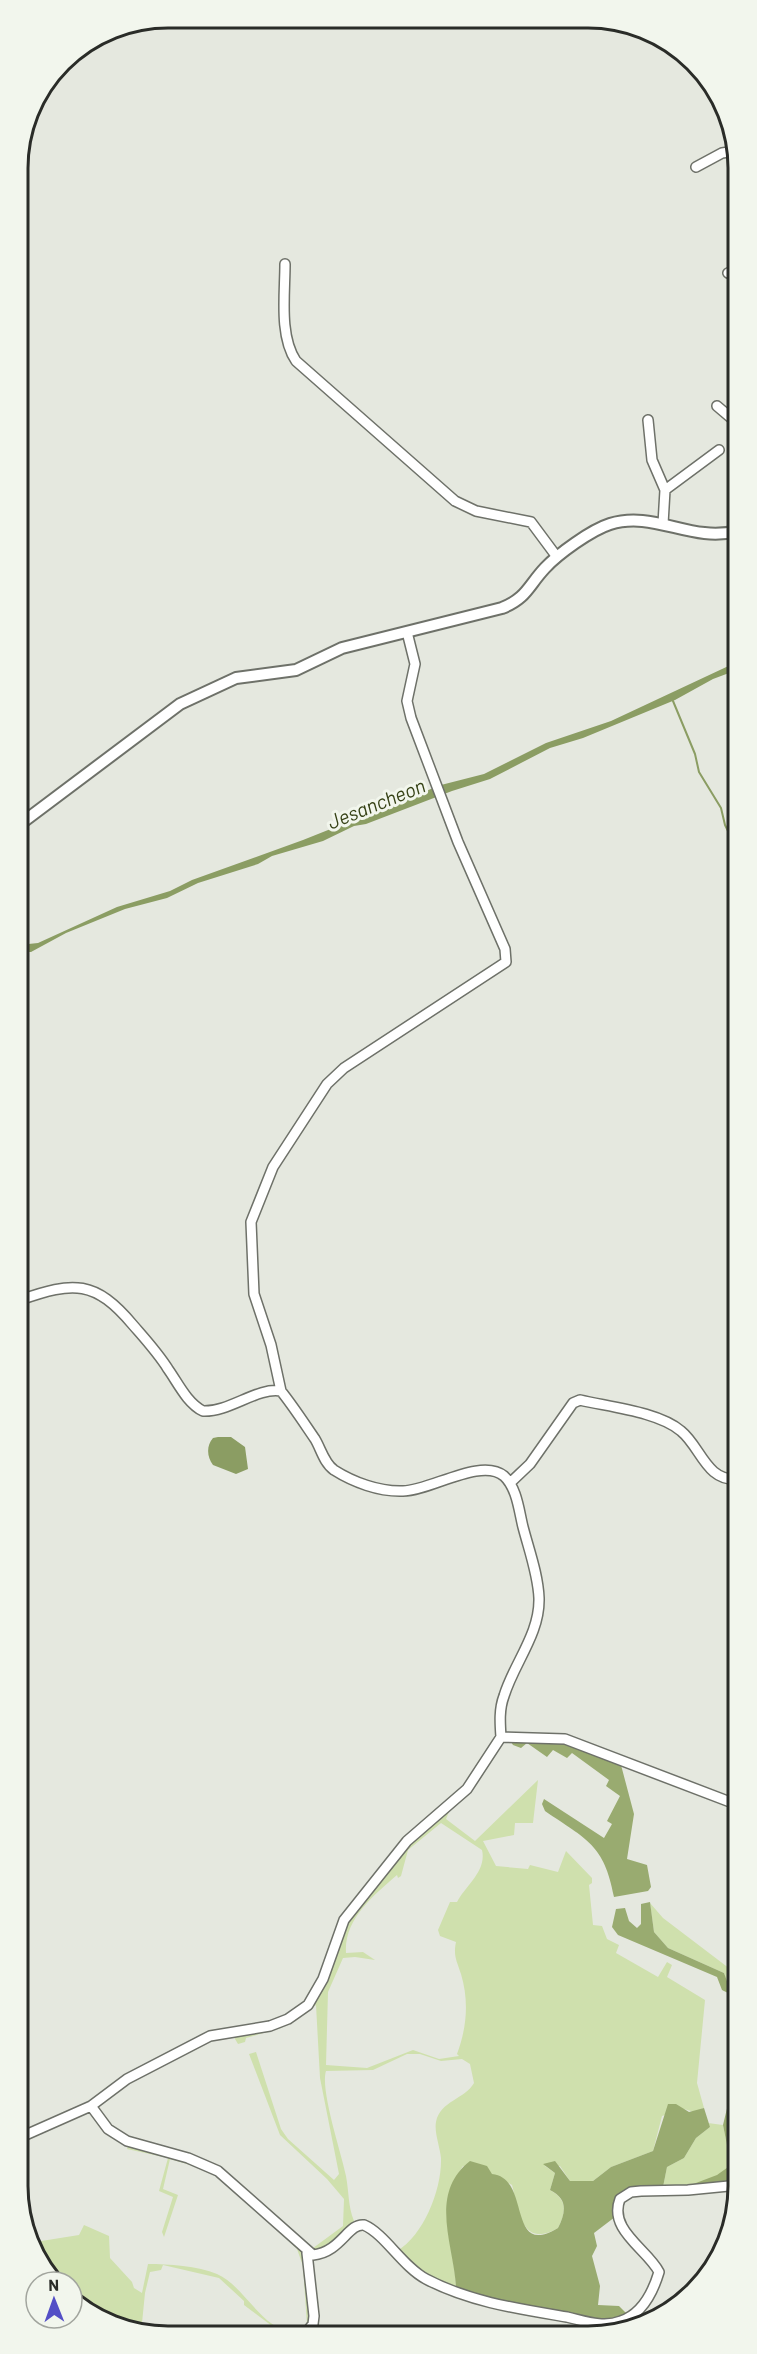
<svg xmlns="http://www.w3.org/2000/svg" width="757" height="2354" viewBox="0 0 757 2354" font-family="Barlow,sans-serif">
<rect width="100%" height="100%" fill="#e5e8df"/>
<!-- green -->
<path fill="#cfe0ad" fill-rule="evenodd" d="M538,1780l-5,43h-18l-1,12 -31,6 13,25 32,3 2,-4 28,7 8,-21 26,27v5l-3,2 4,40 9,1 5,13 12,6 -3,8 42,24 9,-15 5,3 -5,12 38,23 -8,83 7,25 -10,4 -10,-3 -22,7 -9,35 -42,16 -18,14h-23l-10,-15h-15l10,7 -5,17c18,10 16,22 8,38 -36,21 -39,-16 -46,-43l-20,-11 -29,-8c-30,44 -9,75 -7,121l-29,-12 -30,-24c27,-16 45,-62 44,-93 -1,-11 -7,-26 -5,-36 4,-21 29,-23 38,-39l-4,-19 -8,-5 -21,2 -21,-7h-13l-34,16 -47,1c-6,19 15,81 20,105 3,16 2,30 8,45l-29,28 -16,2 34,-25 1,-27 -17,-20 -47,-44 -31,-81 7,-2 25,77 7,10 46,41 5,-6 -19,-96 -4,-73 -35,23 -35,10 -1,4 -7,2 -6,-10 29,-2 48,-25 33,-79 60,-78 50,-45 -6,14 29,22zM441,1823l41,27c5,21 -17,36 -25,52h-7l-12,28 2,6 16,6c-3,14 1,19 5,32 8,27 6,53 -4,80l2,2 -20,3 -26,-9 -46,18 -41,-3 2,-73 15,-34 12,-1 20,3 -12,-8 -17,1c-2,-34 27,-57 51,-78l1,3 3,-2 7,-26z
M650,1903l13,15 75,57v26l-6,-1 -8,-27 -56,-25 -14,-16z
M708,2123l15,2 8,40c-14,19 -46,21 -68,22l4,-20 17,-9 12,-20 14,-11z
M129,2144l54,14 28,10 36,29 59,57 6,69 -8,10 -24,-1 -36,-27v-4l-25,-23 -56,-13 -2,5 -11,2 -5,21 -4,40 -69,-36v-15h-15l-22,-40 44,-7 5,-10 25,11 1,22 22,24 2,6 8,5 6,-29c20,0 50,2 69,10 29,13 43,55 78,59l12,-8 -4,-59 -6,-17 -72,-69 -18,-10 -37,-11 -7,30 15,6 -14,42 -2,-5 11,-35 -14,-6 9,-33 -41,-9z"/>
<!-- forest -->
<path fill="#99ab70" d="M509,1739l56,3 56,23 13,49 -7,45 20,6 4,22 -3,4 -34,6c-10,-53 -27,-57 -69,-86l-3,-7 2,-5 60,39 8,-14 -5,-3 13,-25 -14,-10 3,-6 -37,-27 -5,5 -14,-8 -6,7 -20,-14 -6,5 -8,-3z
M650,1902l4,30 14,16 56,25 8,22 -10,-5 -5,-13 -99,-42 -6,-8 4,-18 9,-1 4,13 8,7 4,-4v-20z
M739,2059v122l-51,5 29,-11 14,-10 -8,-40z
M668,2104h8l13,8 15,-4 6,19 -14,11 -12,20 -17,9 -4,20c-22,1 -56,-2 -48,30l-21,16 3,13 -5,10 8,30 -2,19 21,1 8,8c-33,16 -136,-13 -171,-27 -2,-42 -28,-93 14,-126l17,5 5,8c40,4 14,85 66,54 8,-16 10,-29 -8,-38l5,-17 -12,-9 12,-3 15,20h23l18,-14 42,-16z"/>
<!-- water -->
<path fill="#8b9d63" d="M737,662v8l-24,9 -38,21 -92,38 -33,10 -60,31 -38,12 -86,33 -12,2 -31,15 -51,15 -14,8 -60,19 -31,15 -42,11 -59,24 -35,19h-12v-7l19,-2 79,-36 53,-16 22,-11 111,-40 138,-55 43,-11 62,-31 65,-22z
M218,1437h13l14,10 3,22 -12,5 -23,-9c-6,-8 -7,-19 0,-27z"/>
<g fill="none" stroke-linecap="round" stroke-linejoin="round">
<!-- stream -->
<path stroke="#8b9d63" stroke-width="2" d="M673,701l22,53 4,18 22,36 4,17 12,24"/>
<defs>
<path id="minor" d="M696,167l26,-14 14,-2
M285,264c0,30 -6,72 11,97l159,140 21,10 55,11 26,35
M728,273l8,-3
M735,347l1,1
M717,406l20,17
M648,420l4,40 13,30 -2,34
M665,490l54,-40
M20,1300c54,-19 75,-20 113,25 13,15 25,28 35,44 10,14 19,34 35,42 27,1 54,-24 78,-20 12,15 23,32 34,48 6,10 9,24 19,31 19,12 45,22 69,21 27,0 78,-34 101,-15 13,12 15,35 19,51 6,23 15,47 16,71 1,36 -25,65 -35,98 -5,13 -4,27 -3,41
M281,1391l-10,-46 -17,-51 -3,-72 22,-55 54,-83 17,-16 162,-106 -1,-13 -47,-107 -47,-124 -4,-17 8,-37 -8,-32
M510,1483l20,-19 43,-61 7,-3c30,7 79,12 101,31 20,16 25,51 57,48
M734,1650l4,-20
M91,2106l17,23 19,12 61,17 30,13 95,84c28,-3 35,-32 51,-30 21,9 38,41 62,54 44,23 93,30 141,38 18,4 36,11 54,4 21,-7 32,-29 38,-49 -12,-23 -51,-42 -39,-73l11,-7 10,-1 47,-1 51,-5
M21,2137l70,-31 36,-27 83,-43 60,-10 18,-7 20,-14 15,-26 21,-59 63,-79 60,-52 34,-52 64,2 173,66
M273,2333h8
M306,2333l7,-9 1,-8 -7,-63"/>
<path id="tertiary" d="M19,825l161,-121 56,-26 60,-8 46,-22 160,-40c25,-10 26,-22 43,-40 13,-14 46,-38 65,-44 44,-14 81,19 127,7"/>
</defs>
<!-- minor casing -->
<use href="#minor" stroke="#6e7169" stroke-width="12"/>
<!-- tertiary casing -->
<use href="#tertiary" stroke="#6e7169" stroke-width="14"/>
<!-- minor -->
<use href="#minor" stroke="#fff" stroke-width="9"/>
<!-- tertiary -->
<use href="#tertiary" stroke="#fff" stroke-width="10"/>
</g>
<g text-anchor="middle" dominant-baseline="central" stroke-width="6" stroke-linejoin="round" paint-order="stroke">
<!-- water labels -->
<g font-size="20" font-style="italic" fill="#364216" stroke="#f2f6ed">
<text transform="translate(376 803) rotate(-22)">Jesancheon</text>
</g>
</g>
<!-- crop -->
<path d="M0 0H757V2354H0ZM168 28H588A140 140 0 0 1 728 168V2186A140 140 0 0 1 588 2326H168A140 140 0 0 1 28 2186V168A140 140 0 0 1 168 28Z" fill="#f2f6ed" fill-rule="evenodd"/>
<path fill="none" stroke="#2a2c28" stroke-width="3" d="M168 28H588A140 140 0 0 1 728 168V2186A140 140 0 0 1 588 2326H168A140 140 0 0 1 28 2186V168A140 140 0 0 1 168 28Z"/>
<!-- north arrow -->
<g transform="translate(54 2300) rotate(359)"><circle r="28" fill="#f2f6ed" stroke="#a2a59e" stroke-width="1.5"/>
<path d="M0-4.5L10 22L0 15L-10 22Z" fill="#544fc6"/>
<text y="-9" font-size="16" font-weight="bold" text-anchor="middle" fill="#2a2c28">N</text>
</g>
</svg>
